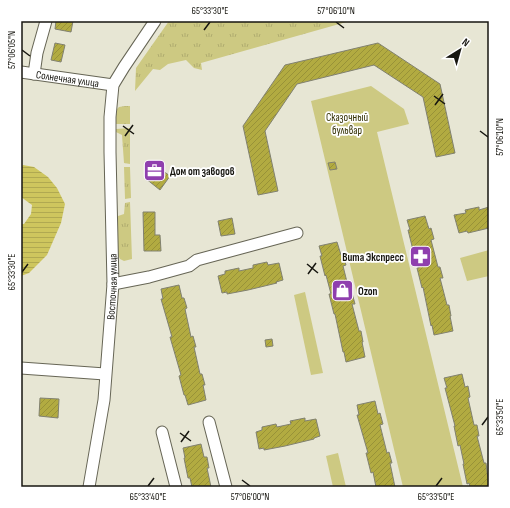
<svg xmlns="http://www.w3.org/2000/svg" width="510" height="508" viewBox="0 0 510 508" font-family="'Sofia Sans Condensed',sans-serif">
<defs>
<pattern id="grass-tufts" width="24" height="20" patternUnits="userSpaceOnUse"><rect width="24" height="20" fill="#cdc982"/><path d="M3 7l-1-3M5 7V3M7 7l1-3M15 17l-1-3M17 17v-4M19 17l1-3" fill="none" stroke="#afac6f"/></pattern>
<pattern id="water-rules" width="6" height="5" patternUnits="userSpaceOnUse"><rect width="6" height="5" fill="#cec65e"/><path d="M0 2.5h6" fill="none" stroke="#b0a951"/></pattern>
<pattern id="building-hatch" width="6" height="6" patternUnits="userSpaceOnUse"><rect width="6" height="6" fill="#b2ab41"/><path d="M-1 1l2-2M0 6l6-6M5 7l2-2" fill="none" stroke="#989238"/></pattern>
</defs>
<rect width="100%" height="100%" fill="#e7e6d4"/>
<!-- grass -->
<path fill="url(#grass-tufts)" d="M169,21h181l-149,42 1,7 -8,-2 -8,-8 -18,4 -8,6 -7,-1 -18,22 1,-23z
M125,106h5v18h-14v-14l3,-3z
M130,128v36l-6,-1 -2,-28 -6,-3v-3z
M124,167h6l1,31 -6,1z
M130,202l2,57 -8,2 -4,-2 -2,-4v-39l6,-2 1,-11z"/>
<!-- green -->
<path fill="#cdc982" d="M371,86l33,23 5,15 -32,8 86,355h-60l-92,-386z
M489,250v26l-22,5 -7,-23z
M305,292l18,81 -12,2 -17,-80z
M338,453l8,34h-13l-7,-31z"/>
<!-- water -->
<path fill="url(#water-rules)" d="M23,165l11,2 14,10 9,11 8,16 -4,19 -14,32 -18,18 -8,3v-52h3l7,-10 1,-9 -11,-8v-30z"/>
<!-- building -->
<path fill="url(#building-hatch)" stroke="#818170" d="M56,21h17l-2,11 -16,-3z
M55,43l10,2 -4,17 -10,-2z
M378,43l62,41 15,69 -19,4 -13,-60 -49,-32 -77,19 -32,47 13,60 -20,4 -15,-69 42,-61z
M335,162l2,7 -7,1 -2,-7z
M155,165l15,11 -10,14 -15,-12z
M479,207v3l10,-3v21l-21,5 -1,-2 -8,2 -5,-18 12,-2 -1,-3z
M143,212h12v23h5l1,16h-17z
M425,216l4,13 2,-1 3,11 -3,1 7,27h2l3,11h-3l7,27h2l2,11h-1l3,15 -19,4 -2,-10 -1,1 -8,-39 -1,1 -5,-20h2l-5,-19 -1,1 -5,-20h2l-3,-10z
M232,218l3,16 -14,2 -3,-15z
M337,242l4,13h2l3,10 -3,1 7,28 2,-1 3,11h-3l7,27h2l2,11h-1l3,15 -19,5 -2,-10h-1l-8,-38h-1l-5,-20h2l-5,-19 -1,1 -5,-20h2l-3,-10z
M267,262l1,3 11,-2 4,17 -7,2 1,1 -29,7 -21,4v-2l-5,1 -4,-17 7,-2v-3l14,-3v3l14,-3v-3z
M179,285l3,13h2l3,10 -2,1 6,28 2,-1 3,11h-2l6,27h2l3,11h-2l3,15 -18,5 -3,-10h-1l-5,-19 2,-1 -11,-38h2l-11,-38h2l-2,-10z
M272,339l1,7 -7,1 -1,-7z
M462,374l3,13 3,-1 2,11 -2,1 6,27h3l2,11h-2l7,27h2l3,24h-19l-1,-4 -2,1 -4,-20h1l-4,-19 -2,1 -4,-20h1l-10,-38h2l-3,-10z
M40,398l19,1 -1,19 -19,-2z
M375,401l3,13 2,-1 3,11 -3,1 7,28 2,-1 3,11h-2l5,24h-19l-3,-15 -2,1 -5,-20h2l-11,-38h2l-2,-10z
M305,418v3l11,-2 4,17 -6,2v1l-29,7 -21,4v-2l-5,1 -3,-17 6,-2v-3l14,-3 1,3 14,-3 -1,-3z
M201,444l3,13h3l2,11h-2l4,19h-19l-2,-9h-2l-4,-20h1l-2,-10z"/>
<g fill="none" stroke-linecap="round" stroke-linejoin="round">
<defs>
<g id="minor">
<path id="s1" d="M21,72l92,13"/>
<path d="M34,74l3,-21 9,-32"/>
<path d="M113,284l36,-7 40,-11 8,-6 100,-27"/>
<path d="M21,368l84,6"/>
<path d="M209,422l17,65"/>
<path d="M162,432l14,55"/>
<path id="s2" d="M89,487l15,-87 9,-116 -3,-132v-35l3,-32 11,-18 31,-46"/>
</g>
</defs>
<!-- minor casing -->
<use href="#minor" stroke="#666555" stroke-width="13"/>
<!-- minor -->
<use href="#minor" stroke="#fff" stroke-width="11"/>
</g>
<!-- ticks -->
<path fill="none" stroke="#171610" stroke-width="1.5" d="M336,22l8,6M204,30l6,-8M22,50l8,6M434,96l11,8M435,105l8,-11M123,126l11,8M480,131l8,6M125,136l8,-11M307,264l11,9M22,272l6,-8M308,274l8,-11M482,425l6,-8M180,433l11,8M181,442l8,-11M242,480l8,6M148,486l6,-8M436,486l6,-8"/>
<!-- icons -->
<defs>
<symbol id="office-square" viewBox="-11 -11 22 22"><rect x="-9" y="-9" width="18" height="18" rx="4" fill="#8f3fae" stroke="#fff"/><path d="M-6-3h4V-5.5h4V-3h4V5H-6ZM-1-4.5V-3h2v-1.5ZM-6 0V1H6V0Z" fill="#fff"/></symbol>
<symbol id="pharmacy-square" viewBox="-11 -11 22 22"><rect x="-9" y="-9" width="18" height="18" rx="4" fill="#8f3fae" stroke="#fff"/><path d="M-2-6h4v4h4v4h-4v4h-4v-4h-4v-4h4Z" fill="#fff"/></symbol>
<symbol id="shop-square" viewBox="-11 -11 22 22"><rect x="-9" y="-9" width="18" height="18" rx="4" fill="#8f3fae" stroke="#fff"/><path d="M-5-2.5h2.3a2.7 3.5 0 0 1 5.4 0H5L5.5 6h-11ZM-1.5-2.5h3a1.5 2.3 0 0 0-3 0Z" fill="#fff"/></symbol>
</defs>
<g fill-rule="evenodd">
<use href="#office-square" x="142" y="158" width="25" height="25"/>
<use href="#pharmacy-square" x="408" y="244" width="25" height="25"/>
<use href="#shop-square" x="330" y="278" width="25" height="25"/>
</g>
<g text-anchor="middle" dominant-baseline="central" stroke-width="3.5" stroke-linejoin="round" paint-order="stroke">
<!-- street labels -->
<g font-size="11" fill="#171610" stroke="#fff">
<text stroke="none"><textPath href="#s1" startOffset="47">Солнечная улица</textPath></text>
<text stroke="none"><textPath href="#s2" startOffset="202">Восточная улица</textPath></text>
</g>
<!-- park labels -->
<g font-size="11" fill="#312e00" stroke="#fff">
<text x="347" y="117">Сказочный<tspan x="347" dy="13">бульвар</tspan></text>
</g>
<!-- poi labels -->
<g font-size="11" font-weight="bold" fill="#171610" stroke="#fff" text-anchor="start">
<text x="170" y="171">Дом от заводов</text>
<text x="404" y="257" text-anchor="end">Вита Экспресс</text>
<text x="358" y="291">Ozon</text>
</g>
</g>
<!-- border -->
<rect width="510" height="508" fill="none" stroke="#ffffff" stroke-width="44"/>
<!-- north arrow -->
<g transform="translate(460 50) rotate(37)" stroke="#ffffff" stroke-width="3" paint-order="stroke">
<path d="M0-3L7 15L0 10L-7 15Z" fill="#171610"/>
<text y="-6" font-size="11" font-weight="bold" text-anchor="middle" fill="#171610">N</text>
</g>
<rect x="22" y="22" width="466" height="464" fill="none" stroke="#171610" stroke-width="1.5"/>
<g font-size="10" text-anchor="middle" fill="#171610">
<text x="210" y="14">65°33'30"E</text>
<text x="336" y="14">57°06'10"N</text>
<text transform="translate(11 50) rotate(-90)" y="4">57°06'05"N</text>
<text transform="translate(499 137) rotate(-90)" y="4">57°06'10"N</text>
<text transform="translate(11 272) rotate(-90)" y="4">65°33'30"E</text>
<text transform="translate(499 417) rotate(-90)" y="4">65°33'50"E</text>
<text x="148" y="500">65°33'40"E</text>
<text x="250" y="500">57°06'00"N</text>
<text x="436" y="500">65°33'50"E</text>
</g>
</svg>
